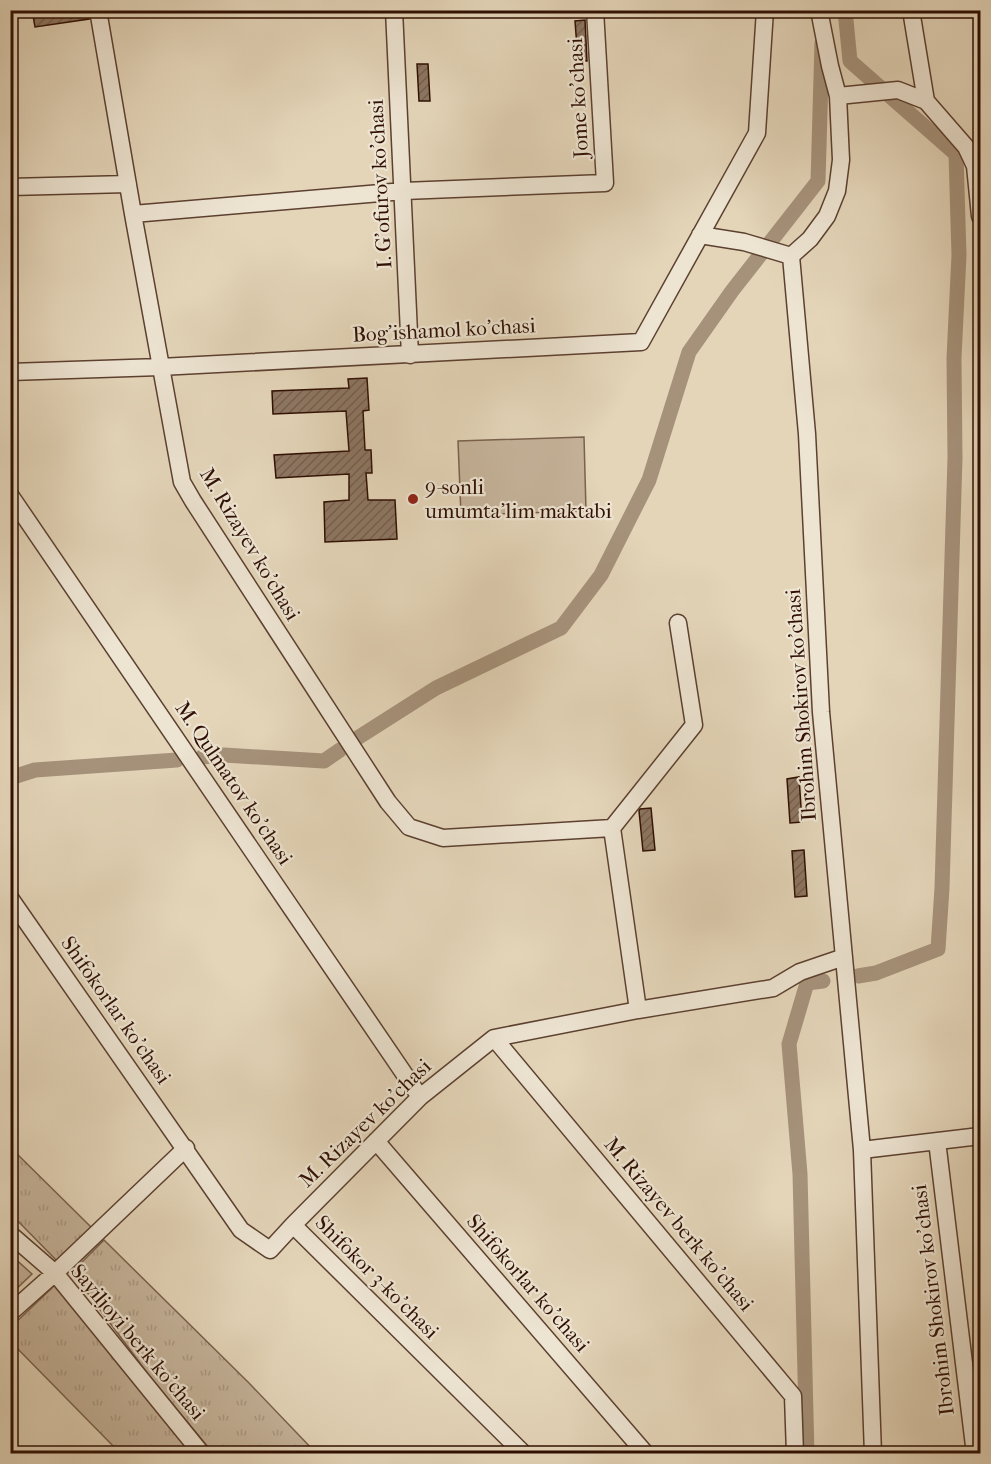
<svg xmlns="http://www.w3.org/2000/svg" width="991" height="1464" viewBox="0 0 991 1464" font-family="'IM FELL French Canon',serif">
<defs>
<pattern id="grass-tufts" width="24" height="20" patternUnits="userSpaceOnUse" patternTransform="scale(1.5)"><rect width="24" height="20" fill="#c5b39a"/><path d="M3 7l-1-3M5 7V3M7 7l1-3M15 17l-1-3M17 17v-4M19 17l1-3" fill="none" stroke="#aa9983"/></pattern>
<pattern id="building-hatch" width="6" height="6" patternUnits="userSpaceOnUse" patternTransform="scale(1.5)"><rect width="6" height="6" fill="#8d7662"/><path d="M-1 1l2-2M0 6l6-6M5 7l2-2" fill="none" stroke="#745f4f"/></pattern>
</defs>
<rect width="100%" height="100%" fill="#e4d5b9"/>
<filter id="stains"><feTurbulence type="fractalNoise" baseFrequency=".00333" numOctaves="4"/><feColorMatrix values="0 0 0 0 .2 0 0 0 0 .09 0 0 0 0 .02 0 0 0 .5 -.17"/></filter>
<radialGradient id="worn" r=".72"><stop offset=".6" stop-color="#630" stop-opacity="0"/><stop offset="1" stop-color="#630" stop-opacity=".3"/></radialGradient>
<!-- grass -->
<path fill="url(#grass-tufts)" stroke="#7a614e" stroke-width="1.5" d="M10,1147l82,81 -35,33 -46,-47z
M104,1240l145,143 67,70h-103l-62,-75 -79,-106z
M11,1255l21,19 -21,20h-1z
M55,1285l137,168h-72l-109,-111v-15z"/>
<!-- garden -->
<path fill="#c5b39a" stroke="#7a614e" stroke-width="1.5" d="M584,437l2,74 -125,4 -3,-74z"/>
<g fill="none" stroke-linecap="round" stroke-linejoin="round">
<!-- canal -->
<path stroke="#a6927b" stroke-width="15" d="M845,10l5,51 106,93 3,101 -5,103 1,100 -13,430 -4,61 -62,24 -18,3
M359,737l77,-49 125,-60 40,-53 48,-95 40,-128 43,-61 86,-110 4,-138
M202,757l22,-2 100,6 16,-11
M10,778l25,-8 142,-10
M807,1454l-7,-280 -11,-130 18,-61 16,-2"/>
</g>
<!-- building -->
<path fill="url(#building-hatch)" stroke="#2f0f03" stroke-width="1.5" d="M32,10h56l1,9 -54,8z
M585,20l2,41h-9l-3,-40z
M417,64h11l2,37h-11z
M367,378l2,32 -6,1 2,39h6l1,23h-6l2,27h27l2,39 -72,3 -1,-40 25,-2v-26l-73,4 -2,-23 75,-4 -3,-40 -73,3 -1,-23 77,-3 -1,-9z
M799,777l3,45 -12,1 -3,-44z
M651,808l4,42 -12,1 -4,-40 1,-2z
M804,850l3,46 -12,1 -3,-46z"/>
<g fill="none" stroke-linecap="round" stroke-linejoin="round">
<defs>
<path id="minor" d="M98,10l35,204 49,268 11,19 195,301 21,25 34,11 169,-10 26,182 -144,28 -74,59 -127,128
M394,10l16,345
M911,10l15,91
M838,96l60,-6 28,11 40,46 9,19 5,50
M10,187l118,-3
M133,214l271,-23 201,-8 -10,-173
M700,235l44,7 47,14 19,-17 17,-23 10,-25 4,-31 -3,-64 -8,-30 -11,-56
M791,256l16,178 14,278 41,438 11,304
M10,372l150,-5 481,-25 116,-209 8,-123
M10,495l410,602
M612,828l82,-103 -16,-102
M10,898l231,332 29,20 23,-25 231,229
M638,1010l135,-22 27,-16 44,-15
M494,1038l299,358 2,58
M376,1141l270,313
M937,1141l38,313
M862,1150l118,-14
M10,1234l45,39 131,-125
M10,1313l45,-40 147,181"/>
</defs>
<!-- minor casing -->
<use href="#minor" stroke="#5c4030" stroke-width="19"/>
<!-- minor -->
<use href="#minor" stroke="#ede4d2" stroke-width="16"/>
</g>
<!-- markers -->
<circle fill="#8f2418" stroke="#ede4d2" stroke-width="2" cx="413" cy="499" r="6"/>
<g text-anchor="middle" dominant-baseline="central" stroke-width="4.5" stroke-linejoin="round" paint-order="stroke">
<!-- street labels -->
<g font-size="21" fill="#2f0f03" stroke="#ede4d2">
<text transform="translate(578 98) rotate(-93)">Jome ko'chasi</text>
<text transform="translate(380 184) rotate(-93)">I. G'ofurov ko'chasi</text>
<text transform="translate(444 330) rotate(-3)">Bog'ishamol ko'chasi</text>
<text transform="translate(250 544) rotate(59)">M. Rizayev ko'chasi</text>
<text transform="translate(801 705) rotate(-94)">Ibrohim Shokirov ko'chasi</text>
<text transform="translate(234 783) rotate(56)">M. Qulmatov ko'chasi</text>
<text transform="translate(116 1010) rotate(55)">Shifokorlar ko'chasi</text>
<text transform="translate(365 1123) rotate(-44)">M. Rizayev ko'chasi</text>
<text transform="translate(679 1224) rotate(50)">M. Rizayev berk ko'chasi</text>
<text transform="translate(377 1277) rotate(45)">Shifokor 3-ko'chasi</text>
<text transform="translate(528 1283) rotate(49)">Shifokorlar ko'chasi</text>
<text transform="translate(933 1300) rotate(-97)">Ibrohim Shokirov ko'chasi</text>
<text transform="translate(138 1342) rotate(50)">Sayiljoyi berk ko'chasi</text>
</g>
<!-- poi labels -->
<g font-size="21" fill="#2f0f03" stroke="#ede4d2" text-anchor="start">
<text x="425" y="487">9-sonli<tspan x="425" dy="24">umumta'lim maktabi</tspan></text>
</g>
</g>
<!-- margin -->
<rect width="991" height="1464" fill="none" stroke="#e4d5b9" stroke-width="36"/>
<rect x="12" y="12" width="967" height="1440" fill="none" stroke="#2f0f03" stroke-width="3"/>
<rect x="18" y="18" width="955" height="1428" fill="none" stroke="#2f0f03" stroke-width="1.5"/>
<rect width="100%" height="100%" filter="url(#stains)"/>
<rect width="100%" height="100%" fill="url(#worn)"/>
</svg>
